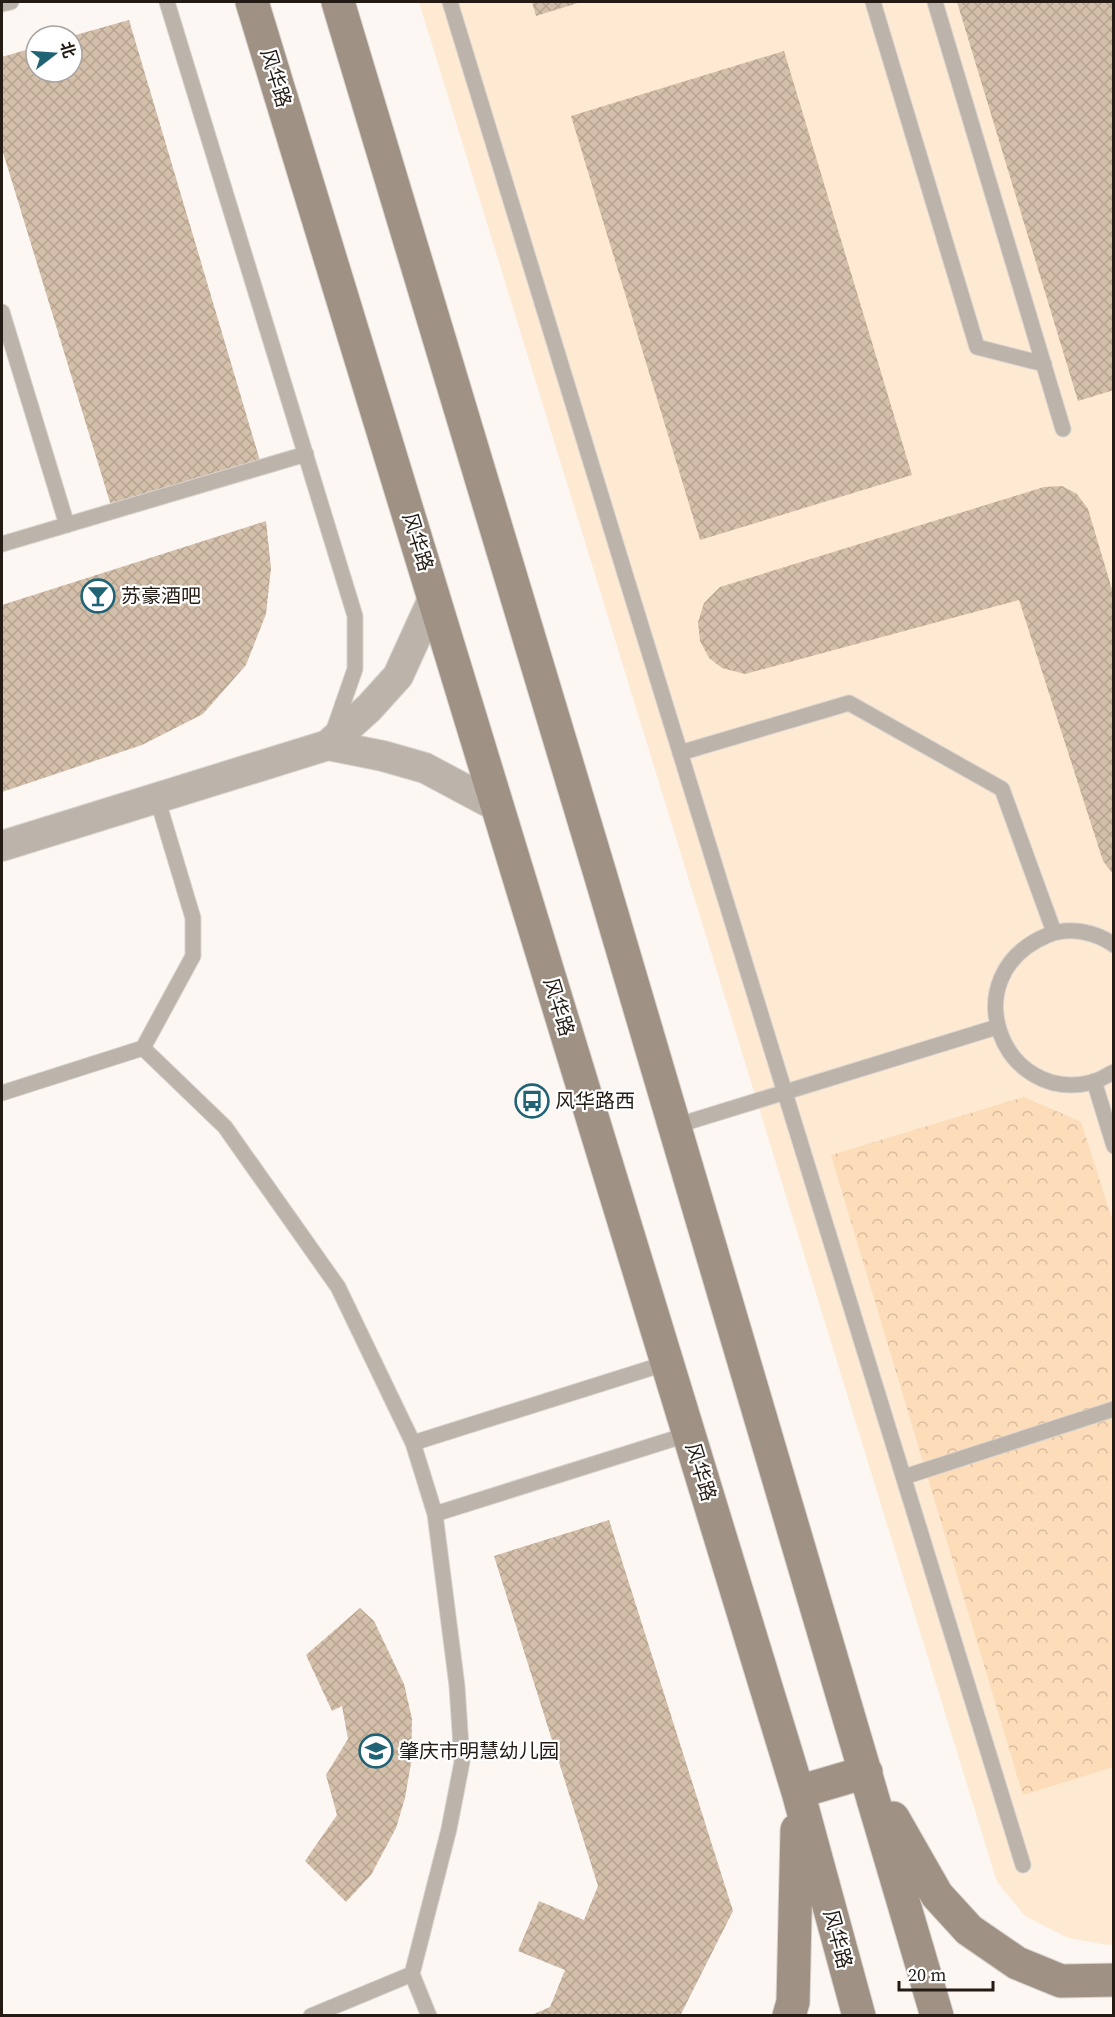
<svg xmlns="http://www.w3.org/2000/svg" width="1115" height="2017" viewBox="0 0 1115 2017" font-family="'Source Serif 4','Noto Sans SC',serif">
<defs>
<pattern id="forest-crowns" width="20" height="18" patternUnits="userSpaceOnUse" patternTransform="scale(1.5)"><rect width="20" height="18" fill="#fcdcb9"/><path d="M2 6a3 3 0 1 1 6 0M12 15a3 3 0 1 1 6 0" fill="none" stroke="#d8bc9e"/></pattern>
<pattern id="building-cross-hatch" width="8" height="8" patternUnits="userSpaceOnUse" patternTransform="scale(1.5)"><rect width="8" height="8" fill="#d4bfaa"/><path d="M0 0l8 8M0 8l8-8" fill="none" stroke="#b6a491"/></pattern>
</defs>
<rect width="100%" height="100%" fill="#fcf7f3"/>
<!-- built -->
<path fill="#fee9d2" d="M419,2h694v1942l-6,1 -39,-7 -43,-22 -28,-34z"/>
<!-- forest -->
<path fill="url(#forest-crowns)" d="M1024,1097l57,25 33,103 -1,542 -90,28 -192,-640z"/>
<!-- building -->
<path fill="url(#building-cross-hatch)" d="M532,2h49l-45,14z
M957,2h157v388l-36,11z
M129,20l132,444 -149,45 -110,-360v-92l34,-10v25h36v-36z
M784,51l128,424 -212,65 -129,-424z
M1062,486l15,8 11,15 26,87v279l-11,-14 -84,-261 -274,74 -23,-6 -13,-10 -9,-17 -2,-19 6,-19 16,-16 324,-100z
M266,521l5,47 -5,46 -20,51 -43,49 -61,31 -140,47v-187z
M609,1520l124,391 -53,105h-151l21,-9 15,-37 -47,-19 21,-50 45,19 14,-34 -104,-330z
M360,1608l14,13 30,63 8,35 -1,44 -6,35 -9,30 -25,47 -25,27 -41,-41 32,-46 -11,-40 22,-36 -6,-33 -10,5 -26,-56z"/>
<g fill="none" stroke-linecap="round" stroke-linejoin="round">
<defs>
<path id="lane" d="M167,2l188,614v53l-23,66
M450,2l176,575 397,1288
M873,2l104,345 67,17
M935,2l128,427
M2,4l9,-2
M2,312l65,213
M2,544l304,-90
M680,753l169,-50 153,86 52,143
M1114,945c-18,-13 -45,-19 -66,-10 -97,40 -46,171 45,147 7,-2 14,-7 21,-10
M143,1048l50,-92v-38l-36,-120
M1094,1081l20,65
M2,1093l141,-45 82,79 113,160 75,156 22,71 22,172 5,76 -13,67 -37,145 -101,42
M675,1126l322,-99
M413,1443l254,-80
M904,1477l210,-68
M435,1514l254,-80
M412,1974l17,42"/>
<path id="street" d="M328,745l55,11 42,12 73,39
M2,846l326,-101 41,-37 29,-32 36,-79"/>
<path id="secondary" d="M252,2l546,1790 61,224
M338,2l263,875 336,1139
M798,1792l68,-20
M893,1818l44,77 32,35 48,33 44,18 53,-1
M789,2016l4,-14 4,-172"/>
</defs>
<!-- lane casing -->
<use href="#lane" stroke="#d9d4cf" stroke-width="17"/>
<!-- street casing -->
<use href="#street" stroke="#d9d4cf" stroke-width="32"/>
<!-- secondary casing -->
<use href="#secondary" stroke="#d9d4cf" stroke-width="35"/>
<!-- lane -->
<use href="#lane" stroke="#bcb3aa" stroke-width="15"/>
<!-- street -->
<use href="#street" stroke="#bcb3aa" stroke-width="30"/>
<!-- secondary -->
<use href="#secondary" stroke="#9f9284" stroke-width="33"/>
</g>
<!-- icons -->
<defs>
<symbol id="bar-ring" viewBox="-11 -11 22 22"><circle r="9.5" fill="#fff" stroke="#1f6375" stroke-width="1.5"/><path d="M-6-5H6L.8 .8V4.5H3.5V6h-7V4.5H-.8V.8Z" fill="#1f6375"/></symbol>
<symbol id="bus-ring" viewBox="-11 -11 22 22"><circle r="9.5" fill="#fff" stroke="#1f6375" stroke-width="1.5"/><path d="M-5-6H5V4H4V6H2V4H-2V6H-4V4H-5ZM-3.5-4V0h7V-4ZM-3.5 1.2v1.5H-2V1.2ZM2 1.2v1.5H3.5V1.2Z" fill="#1f6375"/></symbol>
<symbol id="school-ring" viewBox="-11 -11 22 22"><circle r="9.5" fill="#fff" stroke="#1f6375" stroke-width="1.5"/><path d="M0-5L7-2L0 1L-7-2ZM-4 1L0 2.5L4 1V4Q0 6-4 4Z" fill="#1f6375"/></symbol>
</defs>
<g fill-rule="evenodd">
<use href="#bar-ring" x="79" y="577" width="38" height="38"/>
<use href="#bus-ring" x="513" y="1082" width="38" height="38"/>
<use href="#school-ring" x="357" y="1732" width="38" height="38"/>
</g>
<g text-anchor="middle" dominant-baseline="central" stroke-width="4.5" stroke-linejoin="round" paint-order="stroke">
<!-- street labels -->
<g font-size="20" fill="#241c14" stroke="#fff">
<text transform="translate(276 78) rotate(73)">风华路</text>
<text transform="translate(418 542) rotate(73)">风华路</text>
<text transform="translate(559 1007) rotate(73)">风华路</text>
<text transform="translate(701 1472) rotate(73)">风华路</text>
<text transform="translate(838 1939) rotate(75)">风华路</text>
</g>
<!-- poi labels -->
<g font-size="20" fill="#241c14" stroke="#fff" text-anchor="start">
<text x="121" y="596">苏豪酒吧</text>
<text x="555" y="1101">风华路西</text>
<text x="399" y="1751">肇庆市明慧幼儿园</text>
</g>
</g>
<!-- border -->
<rect width="1115" height="2017" fill="none" stroke="#241c14" stroke-width="6"/>
<!-- north arrow -->
<g transform="translate(54 54) rotate(73)"><circle r="28" fill="#ffffff" stroke="#a7a4a1" stroke-width="1.5"/>
<path d="M0-4.5L10 22L0 15L-10 22Z" fill="#1f6375"/>
<text y="-9" font-size="16" font-weight="bold" text-anchor="middle" fill="#241c14">北</text>
</g>
<!-- scale -->
<path d="M899 1981v9h94v-9" fill="none" stroke="#241c14" stroke-width="3"/>
<text x="908" y="1981" font-size="18" fill="#241c14" stroke="#ffffff" stroke-width="4.5" paint-order="stroke">20 m</text>
</svg>
